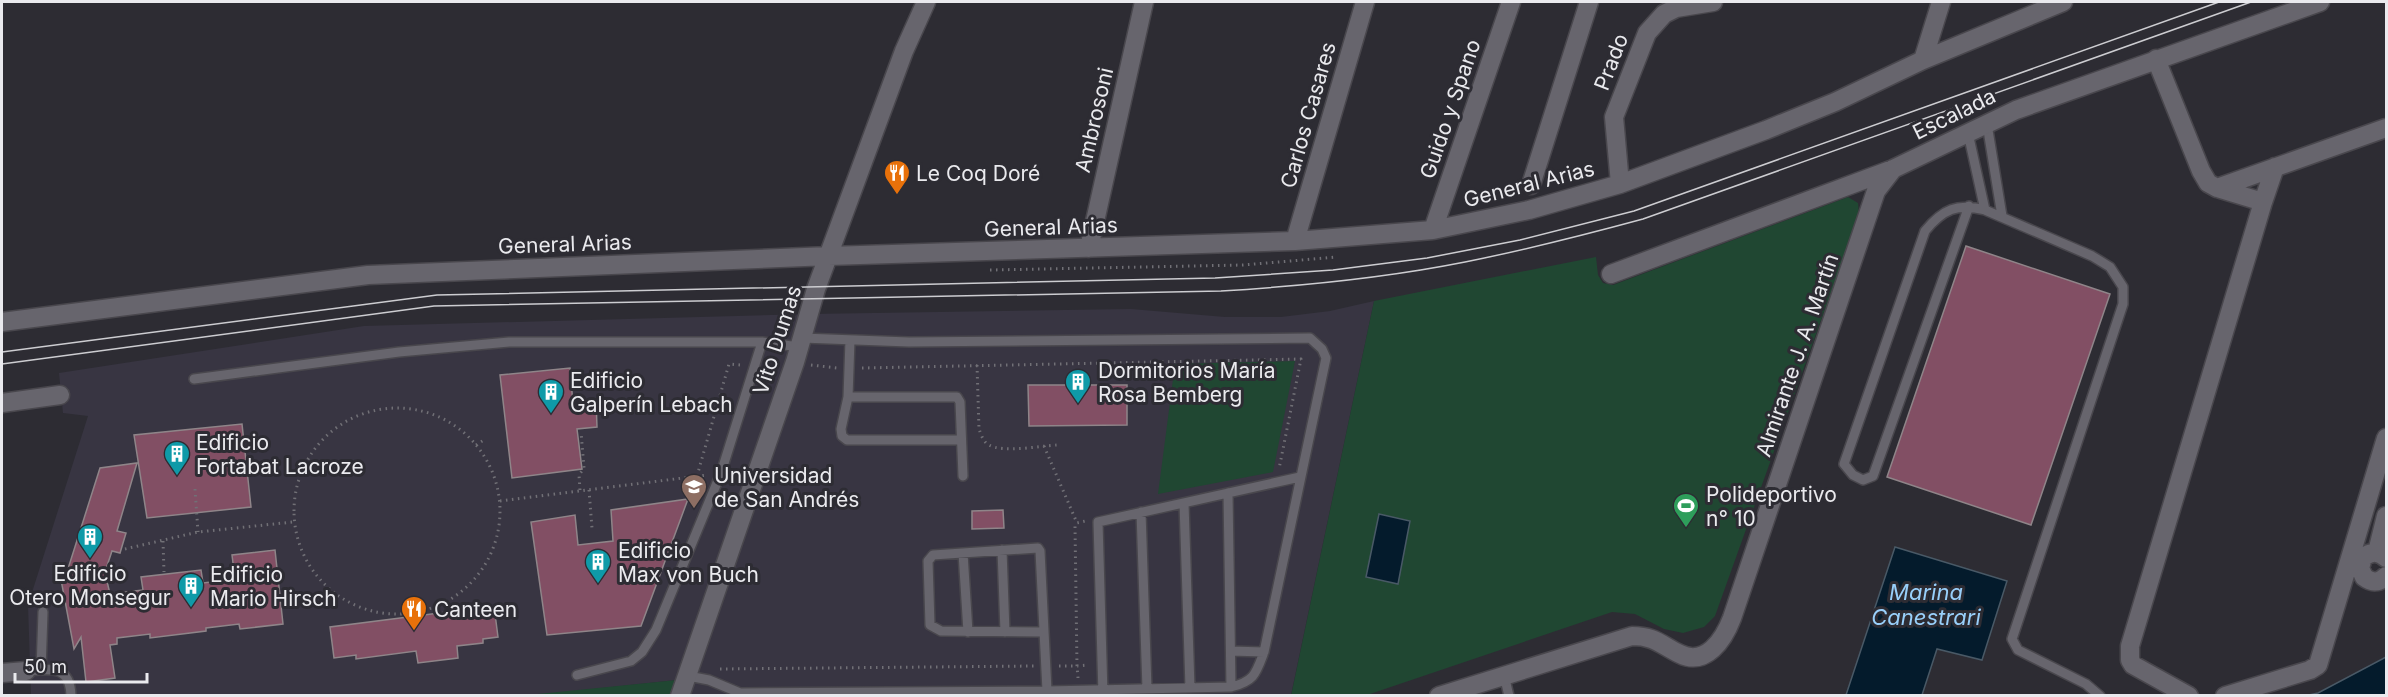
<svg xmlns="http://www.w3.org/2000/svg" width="2388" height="697" viewBox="0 0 2388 697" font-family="Inter,sans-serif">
<rect width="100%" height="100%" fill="#2d2c33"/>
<!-- built -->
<path fill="#383542" d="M1374,301l-83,394h-611l6,-16 -158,17 -497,-1 -3,-90 60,-189 -25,-3 -4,-40 305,-47 446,-12 321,-5 94,8h56l49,-6z"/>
<!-- green -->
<path fill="#204732" d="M1848,197l10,6 1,11 -144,402 -11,11 -21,6 -19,-4 -29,-15 -23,-2 -245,83 -76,1 83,-395 222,-44 2,18 5,8 10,2z
M1295,361l-22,111 -115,22 17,-130z
M687,679l-7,16h-152z"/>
<!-- water -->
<path fill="#041b2c" stroke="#495966" stroke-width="1.5" d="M1379,514l31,7 -12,63 -32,-7z
M1895,547l112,34 -25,79 -45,-11 -15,46h-76z
M2386,657v38h-77l9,-2z"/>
<!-- building -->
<path fill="#824f64" stroke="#8f8589" stroke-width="1.5" d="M1966,246l144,48 -79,231 -144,-48z
M570,368l3,36 23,-4 1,27 -20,2 5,40 -70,9 -12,-103z
M1028,385h99v40l-98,1z
M242,424l9,83 -104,11 -13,-83z
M137,463l-20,68 9,2 -6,20 -8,-2 -5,15 -1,11 4,17 33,-4 -2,-13 60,-7 2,13 32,-4 -3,-24 43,-5 8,74 -43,5 -1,-5 -33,4v3l-56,7v-4l-33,4v6l-7,1 5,33 -29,4 -5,-45 -7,12 -15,-80 8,3 33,-104z
M688,499l-47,127 -94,9 -16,-113 44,-7 3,30 35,-4 -2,-31z
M1003,510l1,18 -32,1v-18z
M494,606l4,31 -15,2v4l-26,3 1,12 -40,5 -2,-12 -60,8v-4l-22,3 -4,-31z"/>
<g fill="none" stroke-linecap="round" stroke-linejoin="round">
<defs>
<path id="lane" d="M1987,124l15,92
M1968,133l17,77
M1969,206l-96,270 -10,4 -10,-5 -9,-11 81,-233c18,-22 32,-28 60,-21l107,46 18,11 13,20v17l-111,335 6,11 68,34 14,12
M850,340l-2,57 -7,32 1,7 5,4h114
M194,379l205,-27 110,-10h253
M848,397h109l3,5 3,74
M1228,493l3,194
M1184,503l6,185
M1141,512l6,177
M1002,550l3,82
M963,553l5,79
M1043,632l-102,-1 -11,-6 -2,-64 5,-6 105,-7 2,3 7,140
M1231,651l33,1
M41,670l2,-58
M26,671c24,-2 44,-7 45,25
M577,675l54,-14 11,-9 14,-22 65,-157 41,-131 37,5
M1504,675l5,21
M688,676l21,4 31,13 307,-2 184,-4c24,-6 25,-14 33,-35l62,-294 -4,-9 -12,-11 -401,4 -107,-4
M1103,695l-5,-173 202,-45"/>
<path id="street" d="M2156,59l45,112 7,12 9,5 169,-60
M1923,60l18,-58
M1620,184l-6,-67 33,-84 17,-19 12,-6 37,-6
M1531,185l58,-183
M2217,188l46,14 12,-35
M1433,230l78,-228
M1295,241l70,-239
M1089,248l55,-246
M1611,274l282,-105 123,-59 304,-108
M2,322l366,-47 461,-19 466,-15 138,-11 96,-20 91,-26 146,-54 69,-28 88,-42 140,-58
M2,403l58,-8
M2377,552l9,-36
M2386,558c-7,-7 -16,-7 -23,0l-3,10 4,9c8,6 15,6 22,-1
M2,673l24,-2
M680,696l115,-334 21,-73 88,-238 22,-49
M1439,696l193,-60c23,0 29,9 48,18 26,13 44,-15 52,-36l144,-427 17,-22
M2189,696l-56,-31 -3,-5v-14l133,-444
M2225,696l85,-26 8,-5 68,-227"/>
</defs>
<!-- lane casing -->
<use href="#lane" stroke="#49474d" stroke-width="12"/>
<!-- street casing -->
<use href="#street" stroke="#49474d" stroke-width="21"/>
<!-- path -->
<path stroke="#717076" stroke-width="3" stroke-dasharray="1.5 4.5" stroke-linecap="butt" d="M990,270l253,-5 94,-8
M811,365l26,3
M977,365l2,64c2,5 4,13 10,16 14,8 51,1 68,0
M862,368l439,-9 -22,110
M294 511a103 103 0 1 1 206 0a103 103 0 1 1-206 0Z
M476,445l8,-5
M1044,446l33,77
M697,476l32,-112 12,1
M195,489l3,43
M580,490l-1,-15 5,-7 -3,-36
M589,490l3,38
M500,501l207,-26
M163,541l1,31
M125,549l73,-17 95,-10
M1059,666h18l-2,-140 2,-3 8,-2
M720,669l314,-3
M1078,678l-1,-12 11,-1"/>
<!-- lane -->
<use href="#lane" stroke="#67656d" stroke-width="9"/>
<!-- street -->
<use href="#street" stroke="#67656d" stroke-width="18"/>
<!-- tram -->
<path stroke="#cdcdd1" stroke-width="1.5" d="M2,352l435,-57 778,-17 118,-8 94,-12 93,-18 114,-29 585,-209
M2,364l432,-58 787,-15c82,-5 164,-13 244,-29 60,-12 119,-27 178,-43l608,-217"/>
</g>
<!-- icons -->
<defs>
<symbol id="restaurant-pin" viewBox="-11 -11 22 30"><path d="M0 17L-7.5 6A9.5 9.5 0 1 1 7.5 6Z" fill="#e8710a" stroke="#2d2c33"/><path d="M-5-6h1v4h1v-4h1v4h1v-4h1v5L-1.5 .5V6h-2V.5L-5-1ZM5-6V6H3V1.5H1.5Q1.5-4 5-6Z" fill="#fff"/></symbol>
<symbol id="building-pin" viewBox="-11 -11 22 30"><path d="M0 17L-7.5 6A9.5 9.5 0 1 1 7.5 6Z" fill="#0f9aa8" stroke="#2d2c33"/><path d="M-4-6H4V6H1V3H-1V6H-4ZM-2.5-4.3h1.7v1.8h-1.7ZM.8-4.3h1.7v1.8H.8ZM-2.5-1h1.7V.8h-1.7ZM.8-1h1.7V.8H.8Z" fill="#fff"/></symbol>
<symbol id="university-pin" viewBox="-11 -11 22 30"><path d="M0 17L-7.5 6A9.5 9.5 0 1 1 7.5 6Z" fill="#8d6e63" stroke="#2d2c33"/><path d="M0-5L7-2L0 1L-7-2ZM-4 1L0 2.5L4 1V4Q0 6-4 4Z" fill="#fff"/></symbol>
<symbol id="stadium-pin" viewBox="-11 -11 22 30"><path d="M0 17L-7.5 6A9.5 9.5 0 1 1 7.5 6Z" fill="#2e9e5b" stroke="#2d2c33"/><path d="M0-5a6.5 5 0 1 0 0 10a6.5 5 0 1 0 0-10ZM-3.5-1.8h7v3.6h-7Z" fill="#fff"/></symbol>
</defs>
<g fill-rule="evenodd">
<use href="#restaurant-pin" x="882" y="158" width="30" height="40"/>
<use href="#building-pin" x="1063" y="367" width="30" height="40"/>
<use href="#building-pin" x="536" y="377" width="30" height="40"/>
<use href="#building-pin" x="162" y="439" width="30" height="40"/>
<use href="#university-pin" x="679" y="472" width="30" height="40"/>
<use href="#stadium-pin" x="1671" y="491" width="30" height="40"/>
<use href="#building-pin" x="75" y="522" width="30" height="40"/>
<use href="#building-pin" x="583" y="547" width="30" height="40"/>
<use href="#building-pin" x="176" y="571" width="30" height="40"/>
<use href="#restaurant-pin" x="399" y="594" width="30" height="40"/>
</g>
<g text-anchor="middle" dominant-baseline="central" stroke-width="6" stroke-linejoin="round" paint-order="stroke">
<!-- street labels -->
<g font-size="21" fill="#eaeaee" stroke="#2d2c33">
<text transform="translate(1611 62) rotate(-69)">Prado</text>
<text transform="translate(1450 109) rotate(-71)">Guido y Spano</text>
<text transform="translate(1954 114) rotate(-26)">Escalada</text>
<text transform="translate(1308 115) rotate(-74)">Carlos Casares</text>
<text transform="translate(1094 120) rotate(-77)">Ambrosoni</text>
<text transform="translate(1529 184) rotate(-14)">General Arias</text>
<text transform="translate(1051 227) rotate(-2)">General Arias</text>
<text transform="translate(565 244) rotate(-2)">General Arias</text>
<text transform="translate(777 340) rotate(-72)">Vito Dumas</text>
<text transform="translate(1797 355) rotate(-71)">Almirante J. A. Martín</text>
</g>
<!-- poi labels -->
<g font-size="21" fill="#eaeaee" stroke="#2d2c33" text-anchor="start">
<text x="916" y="173">Le Coq Doré</text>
<text x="1098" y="370">Dormitorios María<tspan x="1098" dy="24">Rosa Bemberg</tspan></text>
<text x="570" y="380">Edificio<tspan x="570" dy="24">Galperín Lebach</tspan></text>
<text x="196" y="442">Edificio<tspan x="196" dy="24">Fortabat Lacroze</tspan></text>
<text x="714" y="475">Universidad<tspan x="714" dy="24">de San Andrés</tspan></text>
<text x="1706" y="494">Polideportivo<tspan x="1706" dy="24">n° 10</tspan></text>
<text x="618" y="550">Edificio<tspan x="618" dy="24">Max von Buch</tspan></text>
<text x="90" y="573" text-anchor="middle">Edificio<tspan x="90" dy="24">Otero Monsegur</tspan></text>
<text x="210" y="574">Edificio<tspan x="210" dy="24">Mario Hirsch</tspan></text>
<text x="434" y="609">Canteen</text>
</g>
<!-- water labels -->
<g font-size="22" font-style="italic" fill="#98cffa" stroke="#2d2c33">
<text x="1926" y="592">Marina<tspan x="1926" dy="25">Canestrari</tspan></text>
</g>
</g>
<!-- border -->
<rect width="2388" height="697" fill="none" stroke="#eaeaee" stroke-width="6"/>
<!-- scale -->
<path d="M15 673v9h132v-9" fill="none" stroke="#eaeaee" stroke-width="3"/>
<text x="24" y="673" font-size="18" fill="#eaeaee" stroke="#2d2c33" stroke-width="4.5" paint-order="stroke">50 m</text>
</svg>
